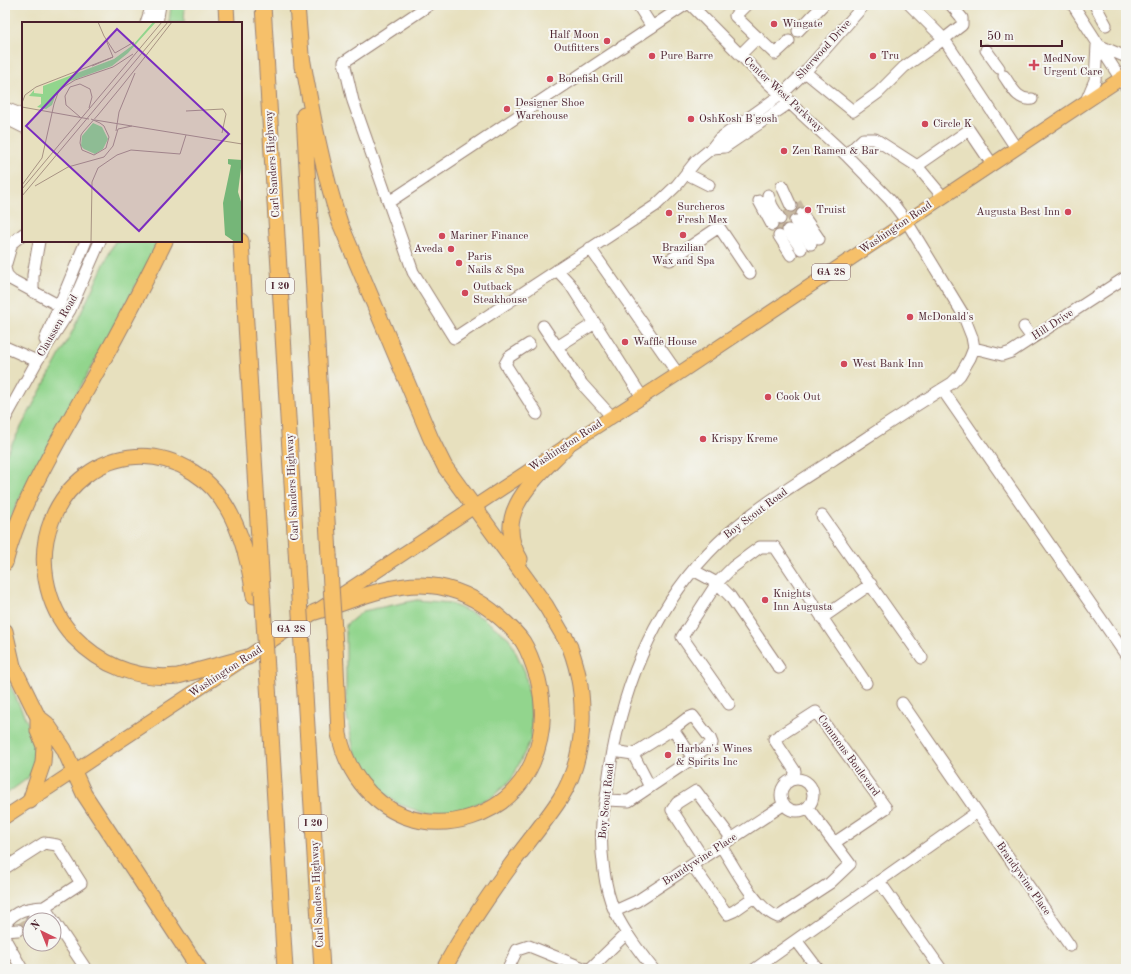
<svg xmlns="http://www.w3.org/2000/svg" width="1131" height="974" viewBox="0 0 1131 974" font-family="'Old Standard TT',serif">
<rect width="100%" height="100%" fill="#f6f6f2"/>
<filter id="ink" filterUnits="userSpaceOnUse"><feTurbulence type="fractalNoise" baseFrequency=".025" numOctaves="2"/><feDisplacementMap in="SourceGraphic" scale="8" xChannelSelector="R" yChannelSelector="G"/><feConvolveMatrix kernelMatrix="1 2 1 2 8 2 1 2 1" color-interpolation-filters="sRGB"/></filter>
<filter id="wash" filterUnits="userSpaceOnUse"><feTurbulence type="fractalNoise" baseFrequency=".012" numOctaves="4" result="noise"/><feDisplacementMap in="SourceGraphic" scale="16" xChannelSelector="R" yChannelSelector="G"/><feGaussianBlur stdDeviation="0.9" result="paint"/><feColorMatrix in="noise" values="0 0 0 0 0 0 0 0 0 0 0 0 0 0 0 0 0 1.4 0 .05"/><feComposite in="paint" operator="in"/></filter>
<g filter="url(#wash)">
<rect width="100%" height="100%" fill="#e7e0be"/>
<!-- green -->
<path fill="#92d58d" stroke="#6e7a5c" d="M171,5h14l-1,18h-15z
M115,241h45l-144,264 -11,30v-78l66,-123z
M417,600l32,3 32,14 28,21 16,34 7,41 -1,26 -19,40 -20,18 -33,14 -32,3 -29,-10 -18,-14 -26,-39 -8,-39v-87l17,-14z
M5,674l29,63 4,15 -3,1v6l3,1 -10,18 -23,17z"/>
</g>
<g filter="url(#ink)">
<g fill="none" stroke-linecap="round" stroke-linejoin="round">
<!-- minor-tunnel -->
<path stroke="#c8b9a1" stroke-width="11" stroke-dasharray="11 5.5" stroke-linecap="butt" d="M796,203l6,11
M787,209l8,12
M776,222l8,11
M18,930l11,-7"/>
<defs>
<path id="minor" d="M429,5l-85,57 9,39 60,171 41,66 201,-132 22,-21 19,-24 16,-13 7,-9 63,-45 23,-22 59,-67
M638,5l14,22
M746,5l-11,11 40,38 14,-13
M951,5l11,13v7l-18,14 72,109
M1073,5l53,82
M1095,5l11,20
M146,23l6,-18
M157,23l3,-18
M798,31l25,-26
M1098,45l28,12
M986,50l13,18
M740,55l18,-18
M805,72l48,39 25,-18 26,-26 40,-28 -34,-34
M1004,76c8,11 13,25 28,23
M1086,101l9,-21 2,-35
M5,108l18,7
M5,118l18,9
M712,148l13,-1 66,-45
M846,155l17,-16h12l42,27 52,-36 23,34
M917,166l26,31
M687,174l22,11
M782,186l9,20
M768,195l4,11 8,13
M759,201l13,24
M389,202l296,-197
M802,214l17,25
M795,221l16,23
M788,230l13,19
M779,236l12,19
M590,248l88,126
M670,260l49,-33 31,46
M5,267l7,-24 11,-9
M5,268l2,7 5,5 46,25
M557,270l13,14 72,113
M33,292v-17l6,-34
M543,326l39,58 30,33
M1024,327l8,11
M45,340l41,-99
M529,344l-20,13 -4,7 32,50
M5,347l32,14
M557,347l38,-24
M974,348l28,7 9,-3 115,-75
M942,389l184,266
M5,419l32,-58 33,-51 30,-69
M822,516l100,142
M693,570l24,13 -35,54 47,67
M822,618l49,-34
M779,668l-49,-72 -13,-13 16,-16 27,-20h15l91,136
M902,703l168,243
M673,729l13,-10 7,-3 17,22 2,5 -19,15
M633,754l17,33
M781 795a16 16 0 1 1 32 0a16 16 0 1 1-32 0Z
M794,779l1,-8 -21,-32 42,-27 70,96 -52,35
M606,800l23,1 64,-43 -20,-29 -40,25 -20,-3
M721,846c13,20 34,63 57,71l52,-34 20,-19 -42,-56
M703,858l-31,-48 5,-7 19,-12 36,48
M692,865l35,49 7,-3 20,-14
M5,868l39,-25 13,2 24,38 -37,24 9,13
M879,881l62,88
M615,911l22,-10 146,-96
M54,921l32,48
M5,924c10,-14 23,-16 39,-17l-12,13
M5,931l13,-1
M5,939l17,30
M796,940l22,29
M508,969l9,-19 12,-4 57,23
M590,969l37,-36
M653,969c-14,-18 -28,-36 -38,-57 -11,-23 -15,-63 -13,-89 1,-13 5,-27 6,-41 12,-90 44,-175 110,-239 33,-32 74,-57 113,-82 40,-26 80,-53 121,-78l8,-8 10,-17 4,-10 -2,-11 -9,-23 -56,-92 -17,-22 -44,-45 -78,-72 -77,-78
M755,969l222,-157"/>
<path id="major" d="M5,817l543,-359 130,-84 448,-299"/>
<path id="highway" d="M226,5l1,18
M263,5l34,561
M297,5l5,62
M302,57c10,56 20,112 38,166l91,216 14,28 101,139 24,41
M304,115l25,440
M241,241l21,348
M520,559c-29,-47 17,-81 47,-113
M5,563c14,-56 44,-106 72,-156 31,-55 61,-110 88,-166
M315,612c34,-10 70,-27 105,-27 27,0 51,10 72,26 11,9 23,19 31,31 7,11 11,24 15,37 14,58 -7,119 -67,138 -22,7 -46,7 -67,-1 -35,-14 -58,-46 -65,-82l-4,-88
M5,631l8,35 25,51 9,7 17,25 20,45 115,175
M248,657l-70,19c-40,4 -76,-10 -104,-39 -16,-17 -24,-35 -28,-58 -15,-85 71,-155 147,-107 41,25 55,80 61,124
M304,678l18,291
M269,701l16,268
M30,801l13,-38 1,-17 -6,-15v-14
M444,969c19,-37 43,-71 67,-104 16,-22 34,-43 49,-66 29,-46 28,-112 6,-161"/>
</defs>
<!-- minor casing -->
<use href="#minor" stroke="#988074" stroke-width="13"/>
<!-- major casing -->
<use href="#major" stroke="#988074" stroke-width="15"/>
<!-- highway casing -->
<use href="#highway" stroke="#988074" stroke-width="17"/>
<!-- minor -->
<use href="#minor" stroke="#fff" stroke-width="11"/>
<!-- major -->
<use href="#major" stroke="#f6c06b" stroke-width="13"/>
<!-- highway -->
<use href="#highway" stroke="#f6c06b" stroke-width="15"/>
<defs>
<path id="highway-bridge" d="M329,555l6,91
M297,566l7,112
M262,590l7,111"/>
</defs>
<!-- highway-bridge casing -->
<use href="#highway-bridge" stroke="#988074" stroke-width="17" stroke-linecap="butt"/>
<!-- highway-bridge -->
<use href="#highway-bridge" stroke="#f6c06b" stroke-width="15"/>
</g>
</g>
<!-- markers -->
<g fill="#d1495b" stroke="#f6f6f2" stroke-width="1.5">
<circle cx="774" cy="24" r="4"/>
<circle cx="607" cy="41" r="4"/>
<circle cx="652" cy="56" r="4"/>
<circle cx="873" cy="56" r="4"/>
<path d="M1032 59h4v4h4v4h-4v4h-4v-4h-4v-4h4z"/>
<circle cx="550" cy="79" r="4"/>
<circle cx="507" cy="109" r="4"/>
<circle cx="691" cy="119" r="4"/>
<circle cx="925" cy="124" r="4"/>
<circle cx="784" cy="151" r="4"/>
<circle cx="808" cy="210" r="4"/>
<circle cx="1068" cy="212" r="4"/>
<circle cx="669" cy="213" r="4"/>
<circle cx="683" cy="235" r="4"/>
<circle cx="442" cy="236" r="4"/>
<circle cx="451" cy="249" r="4"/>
<circle cx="459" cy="263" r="4"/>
<circle cx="465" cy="293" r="4"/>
<circle cx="910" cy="317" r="4"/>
<circle cx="625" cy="342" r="4"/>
<circle cx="844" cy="364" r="4"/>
<circle cx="768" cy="397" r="4"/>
<circle cx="703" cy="439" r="4"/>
<circle cx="765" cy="600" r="4"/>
<circle cx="668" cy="755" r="4"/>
</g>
<g text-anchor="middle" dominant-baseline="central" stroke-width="4" stroke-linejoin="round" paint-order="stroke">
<!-- shield labels -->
<g fill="#f6f6f2" stroke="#7e6067" stroke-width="1">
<rect x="812" y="264" width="38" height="16" rx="3"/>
<rect x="266" y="278" width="28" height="16" rx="3"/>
<rect x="272" y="621" width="38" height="16" rx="3"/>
<rect x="299" y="815" width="28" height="16" rx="3"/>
</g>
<g font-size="10" font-weight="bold" fill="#4a1f2b">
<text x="831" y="272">GA 28</text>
<text x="280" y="286">I 20</text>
<text x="291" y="629">GA 28</text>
<text x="313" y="823">I 20</text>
</g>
<!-- poi labels -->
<g font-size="11" fill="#4a1f2b" stroke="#f6f6f2" text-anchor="start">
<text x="782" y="24">Wingate</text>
<text x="599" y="35" text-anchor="end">Half Moon<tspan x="599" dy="13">Outfitters</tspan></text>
<text x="660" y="56">Pure Barre</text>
<text x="881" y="56">Tru</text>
<text x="1043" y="59">MedNow<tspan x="1043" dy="13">Urgent Care</tspan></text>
<text x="558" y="79">Bonefish Grill</text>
<text x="515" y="103">Designer Shoe<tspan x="515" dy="13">Warehouse</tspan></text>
<text x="699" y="119">OshKosh B'gosh</text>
<text x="933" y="124">Circle K</text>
<text x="792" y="151">Zen Ramen &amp; Bar</text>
<text x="677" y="207">Surcheros<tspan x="677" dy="13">Fresh Mex</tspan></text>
<text x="816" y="210">Truist</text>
<text x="1060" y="212" text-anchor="end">Augusta Best Inn</text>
<text x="450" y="236">Mariner Finance</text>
<text x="683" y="248" text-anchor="middle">Brazilian<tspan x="683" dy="13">Wax and Spa</tspan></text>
<text x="443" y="249" text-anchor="end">Aveda</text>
<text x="467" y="257">Paris<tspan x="467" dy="13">Nails &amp; Spa</tspan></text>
<text x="473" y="287">Outback<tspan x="473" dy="13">Steakhouse</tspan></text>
<text x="918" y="317">McDonald's</text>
<text x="633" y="342">Waffle House</text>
<text x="852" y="364">West Bank Inn</text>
<text x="776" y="397">Cook Out</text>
<text x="711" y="439">Krispy Kreme</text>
<text x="773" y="594">Knights<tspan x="773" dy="13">Inn Augusta</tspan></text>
<text x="676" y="749">Harban's Wines<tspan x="676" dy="13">&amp; Spirits Inc</tspan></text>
</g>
<!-- street labels -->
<g font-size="11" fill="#4a1f2b" stroke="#f6f6f2">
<text transform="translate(824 50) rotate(-48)">Sherwood Drive</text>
<text transform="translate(783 95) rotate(43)">Center West Parkway</text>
<text transform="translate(273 164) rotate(-94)">Carl Sanders Highway</text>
<text transform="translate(896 228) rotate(-34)">Washington Road</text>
<text transform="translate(1053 325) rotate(-33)">Hill Drive</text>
<text transform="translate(58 326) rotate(-60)">Claussen Road</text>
<text transform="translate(566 446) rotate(-33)">Washington Road</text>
<text transform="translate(293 487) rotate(-93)">Carl Sanders Highway</text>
<text transform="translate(756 514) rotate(-37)">Boy Scout Road</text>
<text transform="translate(226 672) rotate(-33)">Washington Road</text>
<text transform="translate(848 756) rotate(54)">Commons Boulevard</text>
<text transform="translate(607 801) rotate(-84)">Boy Scout Road</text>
<text transform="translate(700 860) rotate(-33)">Brandywine Place</text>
<text transform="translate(1023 879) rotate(55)">Brandywine Place</text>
<text transform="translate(318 894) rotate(-93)">Carl Sanders Highway</text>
</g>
</g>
<!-- overview -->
<g transform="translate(22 22)">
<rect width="220" height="220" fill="#e7e0be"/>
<path d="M131,0h3l-28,31 -16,13 -47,17 -9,11 -4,11 -6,4 -9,-2 4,-3v-7l-12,-1 5,-6v3l9,1v-8l71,-27 19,-14zM71,101l9,4 6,12 -5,10 -8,5 -11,-5 -3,-3 1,-10z" fill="#92d58d"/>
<path d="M206,137l14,1 -4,32 4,13v37h-7l-10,-7 -2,-32 8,-38 -3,-1z" fill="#75b678"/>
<path fill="none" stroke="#a89383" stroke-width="1" d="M76,0l6,14M82,14l11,17 19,-11M84,18l7,17M70,44l21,-9M0,81l3,-8 11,-8 77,-30M0,85l67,12M164,89l37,-2 3,5 -4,19M58,95l-14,-12 -1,-9 5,-9 10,-3 10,5 2,8 -3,11M69,97l9,4 4,3 5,11 -3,11 -12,7 -12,-5 -2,-7 1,-8 2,-3 7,-8 8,-9 23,-28 20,-25 31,-40M73,98l147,24M94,109l3,-19 16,-39M0,163l20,-27 12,-54 5,-14 16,-10 38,-13 20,-13M13,164l33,-19 36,-10 9,-11 5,-17 14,-3M0,167l140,-167M0,174l146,-174M69,220l1,-60 6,-14 19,-13 14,-5 49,4 6,-19"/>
<path fill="#7b2cbf" fill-opacity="0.15" stroke="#7b2cbf" stroke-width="2" d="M95,7l112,105 -90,97 -113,-105z"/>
<rect width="220" height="220" fill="none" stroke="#4a1f2b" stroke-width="2"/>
</g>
<!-- margin -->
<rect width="1131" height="974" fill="none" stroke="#f6f6f2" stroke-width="20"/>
<!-- north arrow -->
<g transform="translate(42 932) rotate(317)"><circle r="19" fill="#f6f6f2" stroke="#b1a0a2"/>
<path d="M0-3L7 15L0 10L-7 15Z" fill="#d1495b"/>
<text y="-6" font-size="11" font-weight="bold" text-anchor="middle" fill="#4a1f2b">N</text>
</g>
<!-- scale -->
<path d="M981 40v6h81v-6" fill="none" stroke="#4a1f2b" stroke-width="2"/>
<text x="987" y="40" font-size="12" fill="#4a1f2b" stroke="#f6f6f2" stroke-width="3" paint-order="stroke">50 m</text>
</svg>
